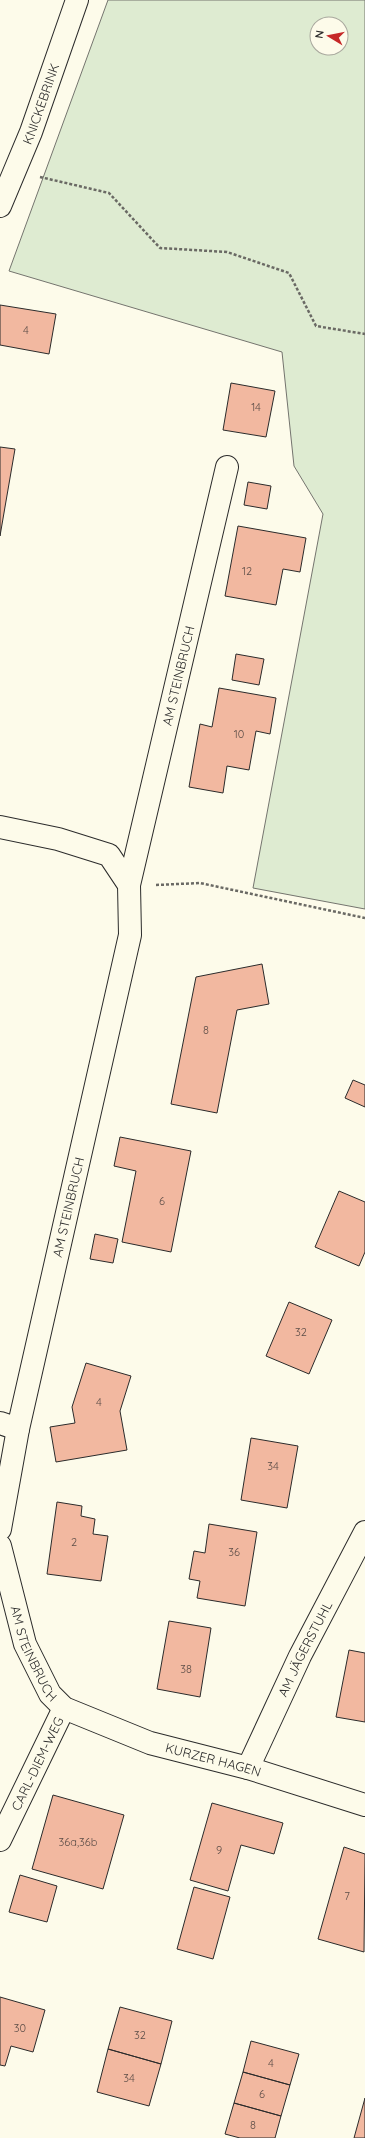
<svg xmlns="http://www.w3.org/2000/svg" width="365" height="2138" viewBox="0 0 365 2138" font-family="Quicksand,sans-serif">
<rect width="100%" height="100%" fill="#fdfbea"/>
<!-- green -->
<path fill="#deebd1" stroke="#74746e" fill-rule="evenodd" d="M108,0h257v909l-112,-21 70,-374 -29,-48 -12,-114 -273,-81zM317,24h24v24h-24z"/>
<!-- building -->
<path fill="#f2b8a0" stroke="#2b2b2b" d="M0,305l56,9 -7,40 -49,-9z
M231,383l44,8 -9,46 -43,-7z
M0,447l15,2 -15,87z
M248,482l23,4 -4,23 -23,-4z
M238,526l68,12 -6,34 -17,-3 -7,36 -51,-9z
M236,654l28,5 -5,26 -27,-5z
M219,688l57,10 -6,36 -14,-3 -7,39 -22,-4 -4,27 -34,-6 11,-63 12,3z
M262,964l7,40 -32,6 -20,103 -46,-9 25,-127z
M353,1080l12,5v22l-20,-9z
M120,1137l71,14 -20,101 -49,-10 14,-71 -22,-5z
M339,1191l26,11v50l-6,14 -44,-19z
M95,1234l23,5 -5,24 -23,-4z
M289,1302l43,18 -23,54 -43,-18z
M86,1363l45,13 -11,35 7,39 -71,12 -6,-35 25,-4 -3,-16z
M251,1438l47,8 -11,62 -46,-8z
M57,1502l25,4 -1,10 14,3 -2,15 15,2 -7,45 -54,-7z
M209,1524l48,8 -12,74 -48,-8 3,-17 -11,-2 5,-28 11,2z
M169,1621l42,7 -11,69 -43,-8z
M349,1650l16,3v69l-29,-5z
M53,1795l71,20 -21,74 -71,-20z
M212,1803l71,20 -9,31 -33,-9 -13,46 -38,-11z
M344,1847l21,7 -1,98 -46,-13z
M20,1875l37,11 -10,36 -38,-10z
M194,1887l36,10 -17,62 -36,-10z
M0,1997l45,13 -12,42 -22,-6 -6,20 -5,-1z
M120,2007l52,14 -11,43 -53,-15z
M251,2041l48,13 -9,31 -47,-13z
M108,2049l53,15 -12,42 -52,-14z
M243,2072l47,13 -9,31 -47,-13z
M365,2098v40h-11z
M234,2103l47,13 -6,22h-35l-15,-4z"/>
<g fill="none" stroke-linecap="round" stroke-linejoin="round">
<defs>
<g id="minor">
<path id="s1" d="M0,206l31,-74 46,-132"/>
<path d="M0,827l58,12 51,16 20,30 1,50 -112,494 -18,100"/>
<path id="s2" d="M129,885l98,-418"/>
<path d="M0,1423l18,6"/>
<path id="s3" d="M0,1546l25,98 25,50 14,14 86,35 98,25 117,37"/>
<path id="s4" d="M248,1768l52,-112 65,-124"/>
<path id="s5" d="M0,1840l64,-132"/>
</g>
</defs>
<!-- minor casing -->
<use href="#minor" stroke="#2b2b2b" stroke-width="24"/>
<!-- path -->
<path stroke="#6a6964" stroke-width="2.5" stroke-dasharray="3 2" stroke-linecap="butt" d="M40,177l69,16 51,55 67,4 62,21 27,53 49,8
M156,885l44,-2 165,35"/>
<!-- minor -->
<use href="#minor" stroke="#fdfbea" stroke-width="22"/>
</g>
<g text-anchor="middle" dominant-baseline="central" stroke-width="3" stroke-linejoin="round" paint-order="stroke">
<!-- number labels -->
<g font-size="11" fill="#5d4e48">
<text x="26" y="330">4</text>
<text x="256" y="407">14</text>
<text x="247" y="571">12</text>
<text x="239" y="734">10</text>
<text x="206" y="1030">8</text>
<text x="162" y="1201">6</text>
<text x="301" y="1332">32</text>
<text x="99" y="1402">4</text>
<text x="273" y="1466">34</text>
<text x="74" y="1542">2</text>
<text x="234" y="1552">36</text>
<text x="186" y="1669">38</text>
<text x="78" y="1842">36a,36b</text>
<text x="219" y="1850">9</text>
<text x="347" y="1896">7</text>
<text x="20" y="2028">30</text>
<text x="140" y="2035">32</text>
<text x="271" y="2063">4</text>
<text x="129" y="2078">34</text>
<text x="262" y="2094">6</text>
<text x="253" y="2125">8</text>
</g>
<!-- street labels -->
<g font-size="13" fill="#2b2b2b" stroke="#fdfbea">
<text stroke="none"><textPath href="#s1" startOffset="110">KNICKEBRINK</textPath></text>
<text stroke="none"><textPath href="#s2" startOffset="215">AM STEINBRUCH</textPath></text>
<text transform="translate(68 1207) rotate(-77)">AM STEINBRUCH</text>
<text stroke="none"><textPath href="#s4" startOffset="132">AM JÄGERSTUHL</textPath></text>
<text stroke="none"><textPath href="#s3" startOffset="113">AM STEINBRUCH</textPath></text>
<text stroke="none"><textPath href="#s3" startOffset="335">KURZER HAGEN</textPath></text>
<text stroke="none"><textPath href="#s5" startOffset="85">CARL-DIEM-WEG</textPath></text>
</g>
</g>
<!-- north arrow -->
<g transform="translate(329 36) rotate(280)"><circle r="19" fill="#fdfbea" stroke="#a9a89e"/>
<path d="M0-3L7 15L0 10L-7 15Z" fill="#c62828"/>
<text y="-6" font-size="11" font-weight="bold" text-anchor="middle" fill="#2b2b2b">N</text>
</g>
</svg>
